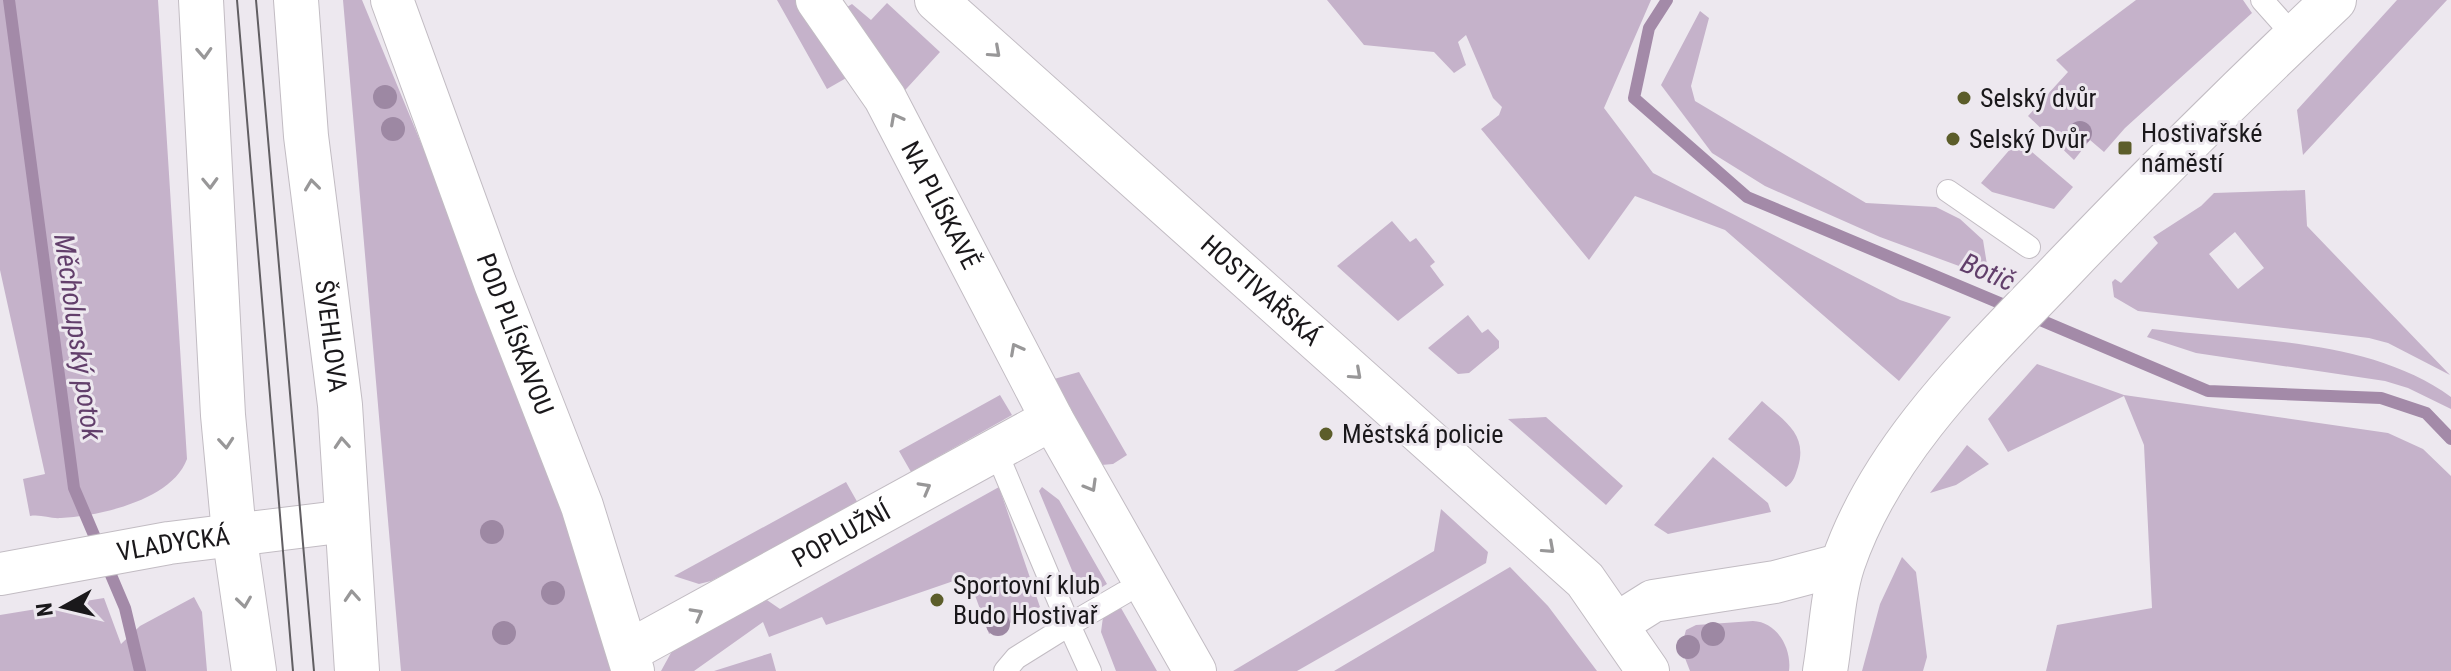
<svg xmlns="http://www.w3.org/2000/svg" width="2451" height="671" viewBox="0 0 2451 671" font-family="'Roboto Condensed',sans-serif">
<rect width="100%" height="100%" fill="#ede8ef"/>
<!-- green -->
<path fill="#c5b2ca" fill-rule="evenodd" d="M0,0h158l29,459c-15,41 -87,57 -126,59 -11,1 -20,-4 -31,-2l-7,-37 22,-5 -45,-204z
M343,0h19l215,521 37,150h-213z
M777,0h25l46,77 -21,12z
M1327,0h324l-47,108 49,65 247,127 51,17 -52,64 -174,-151 -90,-34 -46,64 -108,-131 18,-14 3,-8 -9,-9 -27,-63 -8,7 8,23 -12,8 -20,-21 -70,-7z
M2136,0h107l9,13 -127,115 -21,24 -14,-12 -16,20 -46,-44 40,-44 -12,-12z
M2397,0h50l-144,155 -6,-45z
M887,3l53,49 -43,47 -55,-89 10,-6 19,16z
M1700,11l9,7 -18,68 4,15 171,102 70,4 24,12 23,21 6,37 -109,-40 -115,-51 -53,-33 -51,-68z
M2018,140l55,47 -19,22 -62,-17 -11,-9z
M2305,190l2,36 143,149 -62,-32 -19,-5 -231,-27 -24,-14 -2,-15 3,-3 6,4 37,-40 -5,-6 48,-31 13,-13zM2235,232l29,36 -26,21 -29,-35z
M1392,221l18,21 6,-4 19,24 -5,4 14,19 -46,36 -61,-55z
M1468,315l14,18 6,-4 11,12v7l-30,25 -11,1 -30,-26z
M2152,329c97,12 218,9 299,68v12l-43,-21 -23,-7 -189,-28 -49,-16z
M2037,364l87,31 264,38 35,16 28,27v195h-405l11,-46 95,-17 -8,-163 -20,-49 -116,56 -20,-33z
M1079,372l48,83 -14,9 -12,1 -47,-86z
M1000,395l12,20 -101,57 -12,-21z
M1762,401c22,20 46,33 36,66 -3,9 -4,15 -12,20l-58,-48z
M1546,417l77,69 -17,19 -98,-86z
M1967,445l22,19 -33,21 -26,8z
M1713,457l55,46 3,9 -103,22 -14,-9z
M846,482l13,23 -148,76 -12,3 -25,-8z
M999,487l41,120 -51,27 -21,-58 -142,49 -4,-8 -53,20 -6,-15 -69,49h-33l11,-20 92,-53 16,11z
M1042,487l17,13 48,84 -18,11 -8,-3 -42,-101z
M1441,509l47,43 -2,11 -189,108h-64l201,-120z
M1902,557l14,15 11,85 -4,14h-61l18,-67z
M1510,567l38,39 49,65h-263z
M194,597l8,15 5,59h-207v-56l104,-17 17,46 19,-18z
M1121,608l36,63h-41l-15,-39 2,-15z
M1753,621c24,1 39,27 36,50h-99l-9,-23 5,-18 10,-5z
M771,653l5,18h-62z"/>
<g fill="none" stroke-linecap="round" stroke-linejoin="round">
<!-- stream -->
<path stroke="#a38aa8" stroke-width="12" d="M9,0l65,488 51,120 15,63
M1667,0l-18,28 -15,70 113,99 267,112
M2031,316l177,75 173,7 45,15 25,26"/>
<defs>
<path id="lane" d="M2262,0l33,37
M1948,191l81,56
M995,449l74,176 -53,33 -11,13
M1090,671l-21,-46 55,-32"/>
<g id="street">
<path id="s1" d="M392,0l103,283 87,223 51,165"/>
<path id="s2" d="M817,0l68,98 167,321 143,252"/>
<path id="s3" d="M936,0l649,580 63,91"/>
<path id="s4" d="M0,574l169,-31 178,-22"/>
<path d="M1618,623l35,-22 122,-19 68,-18"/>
<path id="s5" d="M629,651l423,-232"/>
</g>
<g id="secondary">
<path d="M201,0l22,415 11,118 20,138"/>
<path id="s6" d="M296,0l10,136 34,269 17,266"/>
<path d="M1825,671c6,-34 7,-75 18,-108 40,-117 137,-207 220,-294 88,-92 178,-181 271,-269"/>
</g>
</defs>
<!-- lane casing -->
<use href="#lane" stroke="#c2bcc3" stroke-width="24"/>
<!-- street casing -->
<use href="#street" stroke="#c2bcc3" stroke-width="44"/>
<!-- secondary casing -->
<use href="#secondary" stroke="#c2bcc3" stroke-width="46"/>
<!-- lane -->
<use href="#lane" stroke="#fff" stroke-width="22"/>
<!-- street -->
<use href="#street" stroke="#fff" stroke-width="42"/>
<!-- secondary -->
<use href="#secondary" stroke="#fff" stroke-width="44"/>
<!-- tram -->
<path stroke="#615e62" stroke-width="2" d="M237,0l56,671
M256,0l58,671"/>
</g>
<!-- trees -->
<g fill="#9d88a3">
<circle cx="385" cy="97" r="12"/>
<circle cx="393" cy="129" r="12"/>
<circle cx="2080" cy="133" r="12"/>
<circle cx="492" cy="532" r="12"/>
<circle cx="553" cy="593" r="12"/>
<circle cx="998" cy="624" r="12"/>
<circle cx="504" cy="633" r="12"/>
<circle cx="1713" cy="634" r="12"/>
<circle cx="1688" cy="647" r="12"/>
</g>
<!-- one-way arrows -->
<defs><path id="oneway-chevron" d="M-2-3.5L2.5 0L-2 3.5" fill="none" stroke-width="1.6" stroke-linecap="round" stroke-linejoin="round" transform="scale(2)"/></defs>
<g stroke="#989798">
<use href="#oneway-chevron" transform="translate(995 52) rotate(42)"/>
<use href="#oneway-chevron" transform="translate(204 53) rotate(87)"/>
<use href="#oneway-chevron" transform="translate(896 119) rotate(-118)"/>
<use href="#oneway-chevron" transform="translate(210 183) rotate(88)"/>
<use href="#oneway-chevron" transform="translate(312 185) rotate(-97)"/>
<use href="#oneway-chevron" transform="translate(1016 349) rotate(-118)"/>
<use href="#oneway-chevron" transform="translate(1356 374) rotate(42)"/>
<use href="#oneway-chevron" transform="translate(226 443) rotate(85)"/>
<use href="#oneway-chevron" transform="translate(342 443) rotate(-94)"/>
<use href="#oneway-chevron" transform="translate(1091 486) rotate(60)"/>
<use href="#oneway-chevron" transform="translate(925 488) rotate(-29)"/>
<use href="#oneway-chevron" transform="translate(1549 548) rotate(42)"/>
<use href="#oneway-chevron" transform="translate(352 596) rotate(-94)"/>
<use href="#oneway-chevron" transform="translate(244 602) rotate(82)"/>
<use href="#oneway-chevron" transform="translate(697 614) rotate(-29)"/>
</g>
<!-- markers -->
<g fill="#5c5d2a" stroke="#ede8ef" stroke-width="3">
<circle cx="1964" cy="98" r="8"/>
<circle cx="1953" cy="139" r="8"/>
<rect x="2117" y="140" width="16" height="16" rx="4"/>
<circle cx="1326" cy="434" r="8"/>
<circle cx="937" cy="600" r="8"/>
</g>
<g text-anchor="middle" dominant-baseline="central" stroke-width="6" stroke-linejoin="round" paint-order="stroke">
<!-- poi labels -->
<g font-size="26" fill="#1a181b" stroke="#ede8ef" text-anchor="start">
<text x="1980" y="98">Selský dvůr</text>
<text x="2141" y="133">Hostivařské<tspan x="2141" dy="30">náměstí</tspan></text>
<text x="1969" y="139">Selský Dvůr</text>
<text x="1342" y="434">Městská policie</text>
<text x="953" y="585">Sportovní klub<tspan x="953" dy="30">Budo Hostivař</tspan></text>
</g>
<!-- street labels -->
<g font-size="26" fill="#1a181b" stroke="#ede8ef">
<text stroke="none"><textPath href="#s2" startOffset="240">NA PLÍSKAVĚ</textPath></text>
<text stroke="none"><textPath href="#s3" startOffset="436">HOSTIVAŘSKÁ</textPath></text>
<text stroke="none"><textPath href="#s6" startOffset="338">ŠVEHLOVA</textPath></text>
<text stroke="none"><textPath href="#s1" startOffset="356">POD PLÍSKAVOU</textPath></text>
<text stroke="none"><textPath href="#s5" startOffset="242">POPLUŽNÍ</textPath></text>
<text stroke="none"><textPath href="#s4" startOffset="176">VLADYCKÁ</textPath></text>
</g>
<!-- water labels -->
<g font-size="28" font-style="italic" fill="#623f6b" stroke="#ede8ef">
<text transform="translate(1988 272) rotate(23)">Botič</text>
<text transform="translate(78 337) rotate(82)">Měcholupský potok</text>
</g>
</g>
<!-- north arrow -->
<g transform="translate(64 607) rotate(262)" stroke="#ede8ef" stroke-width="6" paint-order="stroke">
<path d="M0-6L14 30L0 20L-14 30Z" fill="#1a181b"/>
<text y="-12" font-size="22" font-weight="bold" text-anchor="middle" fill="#1a181b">N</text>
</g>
</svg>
